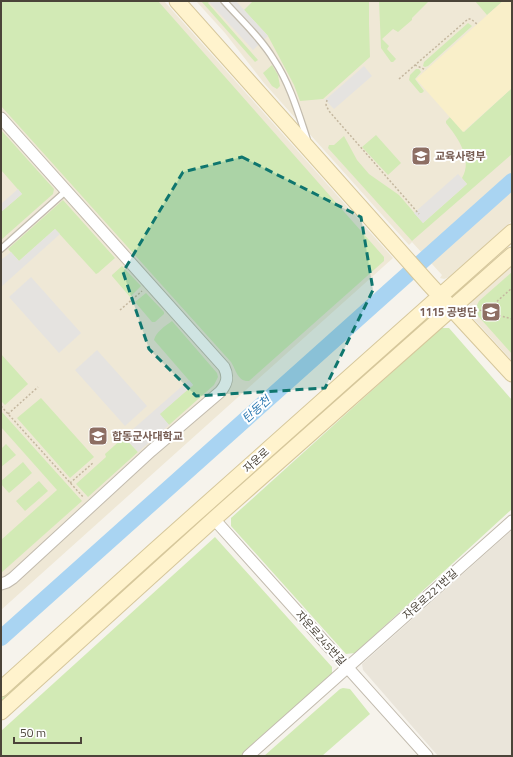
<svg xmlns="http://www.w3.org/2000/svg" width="513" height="757" viewBox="0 0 513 757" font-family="'Titillium Web','Noto Sans KR',sans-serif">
<rect width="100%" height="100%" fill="#f6f3ec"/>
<!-- residential -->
<path fill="#eae5da" d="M512,530v226h-74l-75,-86 -1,-6z"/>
<!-- education -->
<path fill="#efe8d6" d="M1,1h163l229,257 -392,352z
M196,1h316v220l-63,56 -5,2 -4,-1 2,-3 -30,-33 -3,3 -145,-162 -39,-50z
M512,263v98l-40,-44 -2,-3 -1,-7 3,-7z"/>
<!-- green -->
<path fill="#d2eab5" d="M1,1h157l226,256v4l-135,120c-11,1 -13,-11 -18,-19l-230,-256z
M201,1h9l-2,2 50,57 -3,2z
M253,1h116v23l1,33 -47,42 -23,2 -6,-16 -26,-49 -24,-26z
M379,1h50l-17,17v2l-14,12 -5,-3 -11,10 7,7 -2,3 9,10 -3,3h-2l-10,-14z
M475,1h28l-16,14z
M468,23l4,3 -1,1 -43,39 -3,1 -2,-1 1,-4z
M272,65l6,10 2,11 -3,3 -5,-3 -9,-13z
M416,69h3l2,3 -6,7 9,12 -2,2h-2l-11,-13 1,-5z
M512,88v66l-100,87 -84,-93 1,-3h5l10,-9 13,24 12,14 30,21 24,28 44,-39 -5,-6c11,-19 -4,-40 -16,-55v-2l4,-4 14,15z
M1,130l53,59 -1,5 -52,46v-28l21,-18 -21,-24z
M376,135l25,28 -13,12 -26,-28z
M63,200l52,58 -17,15 -2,1 -41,-45 -36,32 -11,-12z
M122,266l19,20 -11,11 -18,-21v-1z
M512,272v82l-33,-37 -4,-8 4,-8z
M146,293l18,19v2l-9,8h-3l-17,-20z
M172,321l45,52 1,4 -4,8 -45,40 -10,-11 34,-29 -39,-45c2,-8 11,-14 18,-19z
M441,328h8l63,72v109l-157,144 -9,1 -115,-128v-8z
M396,344l2,3 -158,140 -2,-3z
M1,354l27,30 -23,21 -4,-4z
M41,398l53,59 -24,21 -53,-60z
M1,411l81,90 -81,72v-33l56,-50 -56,-63z
M124,437l14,15 -50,45 -12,-13 30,-27 -1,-3z
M6,444l10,11 -15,12v-18z
M23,462l9,11 -23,20 -8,-9v-3z
M39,481l9,10 -23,20 -9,-10z
M205,514l2,3 -206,187v-6z
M215,537l117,130v7l-91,82h-240v-25z
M343,688l7,1 20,25 -48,42h-58l76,-67z"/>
<!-- sand -->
<path fill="#f9efc9" d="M503,1h9v87l-49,44 -47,-53z"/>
<!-- parking -->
<path fill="#e5e3e0" d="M210,1h26l32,35 -15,14 -44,-48z
M364,66l8,10 -38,33 -9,-9z
M458,174l9,10 -44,39 -9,-10z
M18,189l4,5 -21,18v-8z
M55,229l5,5 -59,53v-27l10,-8 8,9z
M31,277l50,56 -22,20 -50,-56z
M97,350l50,56 -22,20 -50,-56z
M189,380l4,5 -33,29 9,11 -31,27 -14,-15z"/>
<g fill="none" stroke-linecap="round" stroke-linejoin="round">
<!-- river -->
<path stroke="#a9d4f2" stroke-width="16" d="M1,638l511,-457"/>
<defs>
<path id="lane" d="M224,1c17,19 37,37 50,59 16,24 24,52 33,79
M1,249l65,-58"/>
<path id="street" d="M1,118l223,249c5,10 3,17 -4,25l-69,59 -138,127 -6,4 -6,2
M214,519l213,237
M248,756l264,-235"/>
<path id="secondary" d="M177,1l252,283 83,90
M1,689l154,-139 357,-318
M1,712l213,-193 298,-264"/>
</defs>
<!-- lane casing -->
<use href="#lane" stroke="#c2bbae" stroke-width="8"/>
<!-- street casing -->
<use href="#street" stroke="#c2bbae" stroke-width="13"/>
<!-- secondary casing -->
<use href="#secondary" stroke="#d6c79b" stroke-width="17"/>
<!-- path -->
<path stroke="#c4b79f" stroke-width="1.5" stroke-dasharray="2 2" stroke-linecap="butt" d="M415,65l11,5
M399,79l69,-60h3l6,5
M327,100l-1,5 3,6 90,103
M472,308l40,11
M120,310l22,-19
M485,312l27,-24
M1,406l83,92
M8,414l30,-27
M70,483l24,-21"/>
<!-- lane -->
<use href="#lane" stroke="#fff" stroke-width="5.5"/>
<!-- street -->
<use href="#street" stroke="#fff" stroke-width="11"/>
<!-- secondary -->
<use href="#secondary" stroke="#fff3cd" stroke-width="15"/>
</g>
<!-- marked area -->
<path fill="#0f766e" fill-opacity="0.2" stroke="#0f766e" stroke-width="3" stroke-dasharray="8 5" stroke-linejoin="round" d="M242,157l119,60 12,73 -48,98 -129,8 -47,-47 -26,-77 60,-100z"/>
<!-- icons -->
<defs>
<symbol id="university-square" viewBox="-11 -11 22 22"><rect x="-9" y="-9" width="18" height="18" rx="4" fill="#8d6e63" stroke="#fff"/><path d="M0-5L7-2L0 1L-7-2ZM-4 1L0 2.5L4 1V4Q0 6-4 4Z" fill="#fff"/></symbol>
</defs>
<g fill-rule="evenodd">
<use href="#university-square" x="410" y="145" width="22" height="22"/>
<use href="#university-square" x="480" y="301" width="22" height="22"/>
<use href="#university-square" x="87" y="425" width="22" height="22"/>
</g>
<g text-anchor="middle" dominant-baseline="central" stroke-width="4" stroke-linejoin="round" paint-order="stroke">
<!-- education labels -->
<g font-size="11" font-weight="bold" fill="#785e54" stroke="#fff" text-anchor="start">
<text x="435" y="156">교육사령부</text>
<text x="477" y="312" text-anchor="end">1115 공병단</text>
<text x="112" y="436">합동군사대학교</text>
</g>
<!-- street labels -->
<g font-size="11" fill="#4b4439" stroke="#fff">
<text transform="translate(256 460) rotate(-42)">자운로</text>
<text transform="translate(430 594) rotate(-42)">자운로221번길</text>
<text transform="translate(321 638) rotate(48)">자운로245번길</text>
</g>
<!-- water labels -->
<g font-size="12" font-style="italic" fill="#2e7ab2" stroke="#fff">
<text transform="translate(256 409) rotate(-42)">탄동천</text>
</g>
</g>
<!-- border -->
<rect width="513" height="757" fill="none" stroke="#4b4439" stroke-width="4"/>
<!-- scale -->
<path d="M14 737v6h67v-6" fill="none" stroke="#4b4439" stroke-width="2"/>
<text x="20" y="737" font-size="12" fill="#4b4439" stroke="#ffffff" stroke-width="3" paint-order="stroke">50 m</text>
</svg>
